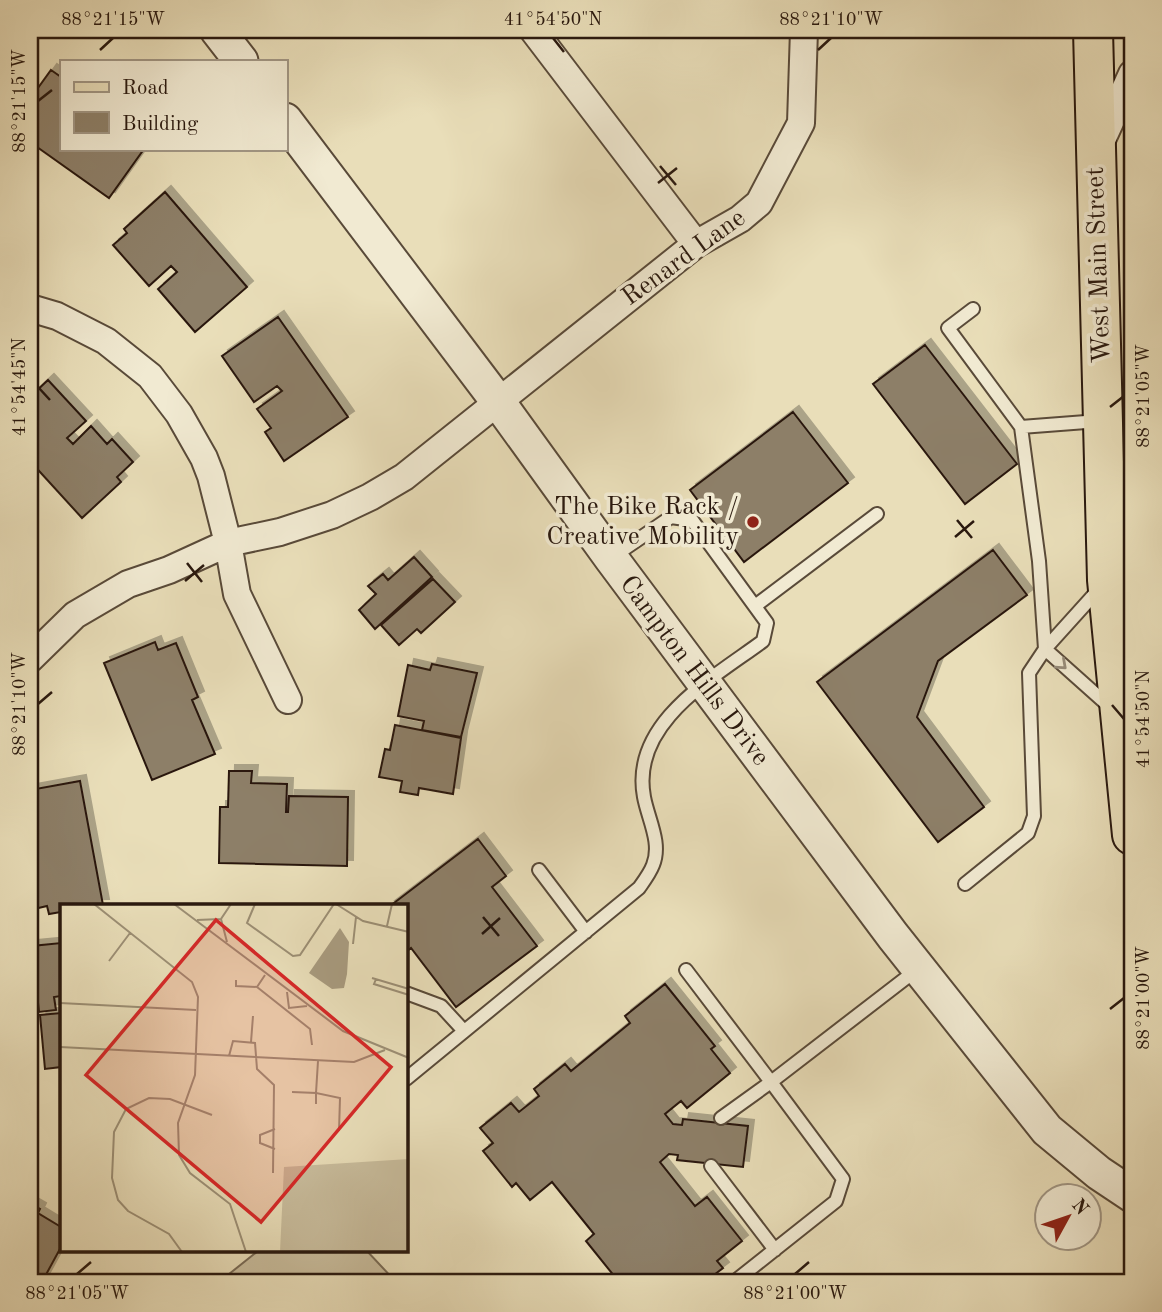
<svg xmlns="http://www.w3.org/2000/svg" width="1162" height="1312" viewBox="0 0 1162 1312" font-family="'Old Standard TT',serif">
<defs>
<filter id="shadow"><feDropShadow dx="6" dy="-6" stdDeviation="0" flood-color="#0004"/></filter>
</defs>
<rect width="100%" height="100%" fill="#e9deb9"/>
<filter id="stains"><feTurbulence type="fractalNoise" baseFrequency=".00286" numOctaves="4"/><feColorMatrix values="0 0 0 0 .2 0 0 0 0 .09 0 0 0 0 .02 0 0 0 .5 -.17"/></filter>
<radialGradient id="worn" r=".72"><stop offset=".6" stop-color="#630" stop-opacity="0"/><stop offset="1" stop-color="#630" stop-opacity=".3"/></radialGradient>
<!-- green -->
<path fill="#c8bc9c" stroke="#786a55" stroke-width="2" d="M258,1251h109l29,31h-177z"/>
<!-- building -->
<path fill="#8d7f67" stroke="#29180e" stroke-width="2" filter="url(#shadow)" d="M51,70l10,7v72h83l-35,49 -79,-56v-43z
M165,192l82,95 -52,45 -37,-43 19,-17 -6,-6 -22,20 -36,-41 14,-12 -3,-4z
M278,317l70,100 -64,44 -19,-29 6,-4 -14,-19 25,-18 -5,-5 -23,16 -32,-46z
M925,345l92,119 -52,40 -92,-120z
M48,380l38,41 -19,17 6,6 18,-18 16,18 5,-5 21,23 -16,15 4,5 -39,36 -52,-57v-64z
M793,412l55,71 -104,79 -54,-72z
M993,550l34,45 -89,66 -21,56 67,90 -46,35 -121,-160z
M414,557l18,20 -57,52 -16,-19 17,-16 -8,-8 15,-12 5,6z
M433,579l22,23 -34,31 -4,-4 -18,16 -18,-20z
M155,642l3,8 18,-7 22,54 -6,3 23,54 -63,26 -48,-117z
M432,664l45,9 -16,64 -39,-7 2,-9 -26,-5 10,-51 22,5z
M395,725l66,13 -8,56 -34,-6 -1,7 -18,-3 2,-11 -23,-4 6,-28 5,1z
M229,771h23l-1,12 36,1 -1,28h2l1,-16 59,1 -1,69 -128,-3 1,-56h8z
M80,781l23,124 -42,1v6l-12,2 -2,-8 -17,4v-120z
M478,839l28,37 -14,11 45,59 -81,61 -45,-59 -5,4v-46h-16z
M61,943v53l-7,1 2,13 -17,2 -7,-66z
M665,984l50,62 -4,3 19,24 -43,35 -6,-7 -16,13 8,10 9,1 1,-6 65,7 -5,41 -66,-7 1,-5 -9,-1 -9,8 35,44 12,-9 35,44 -25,20 6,7 -18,14h-86l-33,-41 8,-7 -42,-52 -22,18 -14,-17 -4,4 -29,-36 10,-8 -13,-15 31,-25 8,9 20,-16 -5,-7 31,-25 6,7 59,-48 -5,-7z
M61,1013v54l-16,2 -5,-54z
M30,1203l10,6 -2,4 23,14v20l-19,35h-12z"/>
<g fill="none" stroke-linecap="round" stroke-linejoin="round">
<defs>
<path id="service" d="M973,309l-25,19 73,99 78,-6
M1100,588l-55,61 65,58
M755,606l122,-92
M539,870l47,62
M965,884l63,-51 6,-17 -5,-143 16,-24 -6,-88 -18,-134
M686,970l85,112 -50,36
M406,993l35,13 23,25
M406,1079l233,-191c5,-7 11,-15 14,-23 9,-22 -5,-46 -9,-68 -14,-74 69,-119 119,-156l4,-18 -75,-103 -21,-3 -60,41
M711,1166l64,84
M734,1282l102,-81 7,-22 -72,-97 148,-114"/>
<path id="minor" d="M533,30l163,214
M1100,144l32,-70
M30,308l27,8 49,25 44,35 29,38 25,44 7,18 17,67 9,51 51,106
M30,659l45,-44 53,-31 41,-14 59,-27 52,-11 52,-17 38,-18 34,-20 292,-233 44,-25 19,-16 42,-80 3,-93"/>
<path id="tertiary" d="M217,30l24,31
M285,120l214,283 112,155 282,378 154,194 52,43 33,22"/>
<path id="primary" d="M1093,30l14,550 25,255"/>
</defs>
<!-- service casing -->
<use href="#service" stroke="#594a39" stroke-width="16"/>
<!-- minor casing -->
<use href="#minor" stroke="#594a39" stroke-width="30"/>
<!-- tertiary casing -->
<use href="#tertiary" stroke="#594a39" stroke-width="37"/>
<!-- primary casing -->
<use href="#primary" stroke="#29180e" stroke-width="42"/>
<!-- service -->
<use href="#service" stroke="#f1ead2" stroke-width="12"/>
<!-- minor -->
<use href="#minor" stroke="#f1ead2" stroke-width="26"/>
<!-- tertiary -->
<use href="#tertiary" stroke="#f1ead2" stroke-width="33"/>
<!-- primary -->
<use href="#primary" stroke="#e9deb9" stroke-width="38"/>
</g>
<!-- one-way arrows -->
<defs><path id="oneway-chevron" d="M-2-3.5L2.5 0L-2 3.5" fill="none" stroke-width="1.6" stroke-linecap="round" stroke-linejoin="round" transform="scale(1.75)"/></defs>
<use stroke="#978c7a" href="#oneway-chevron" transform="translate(1062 665) rotate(42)"/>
<!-- ticks -->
<path fill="none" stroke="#29180e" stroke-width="2.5" d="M553,38l11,14M100,50l13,-12M818,50l13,-12M38,101l14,-11M660,166l16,19M658,183l19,-15M38,387l12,13M1110,407l14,-11M957,520l15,18M955,537l19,-16M187,563l15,19M185,581l19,-16M38,704l14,-12M1112,705l12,14M483,917l16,19M482,934l18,-16M1110,1009l14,-11M77,1274l14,-12M795,1274l14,-12"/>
<!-- markers -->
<circle fill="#8f2418" stroke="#f1ead2" stroke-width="2.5" cx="753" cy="522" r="7"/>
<g text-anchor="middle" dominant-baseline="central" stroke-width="7" stroke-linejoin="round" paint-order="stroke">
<!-- street labels -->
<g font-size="26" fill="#29180e" stroke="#f1ead2">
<text transform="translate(684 258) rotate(-36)">Renard Lane</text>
<text transform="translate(1099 265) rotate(-92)">West Main Street</text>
<text transform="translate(694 671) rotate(53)">Campton Hills Drive</text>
</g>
<!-- poi labels -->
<g font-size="26" fill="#29180e" stroke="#f1ead2" text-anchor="end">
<text x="739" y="507">The Bike Rack /<tspan x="739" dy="30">Creative Mobility</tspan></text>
</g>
</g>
<!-- overview -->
<g transform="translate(60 904)">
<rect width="348" height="348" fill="#e9deb9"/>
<path d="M349,255l-1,93h-128l4,-85z" fill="#c8bc9c"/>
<path d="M280,24l9,14 -2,32 -3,14 -12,1 -23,-16z" fill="#a89b7f"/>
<path fill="none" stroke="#9c8f75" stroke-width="2" d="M34,0l98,78 6,15 -3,78 -17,48 1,32 11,18 40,31 16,48M114,0l169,127 66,27M195,0l-8,19 46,33 7,-1 34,-51M276,0l27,17 46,11M137,16l24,-1M327,22l5,-22M167,38l-6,-23 10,-15M293,40l3,-27M49,57l21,-28M312,74l37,11M316,75l-2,5 35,11M176,76v6l21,1 8,-12M197,83l53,42 2,16M227,88l2,16 18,-2M0,99l136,7M191,138l2,-26M0,143l294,15 31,-12M169,152l4,-15 22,2 2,26 17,16 -1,88M258,157l-2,32 24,5 -1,33M232,188l24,1v11M215,245l-15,-6v-8l15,-6M122,348l-13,-18 -41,-23 -10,-11 -6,-22 2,-46 12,-23 23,-11 21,1 42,16"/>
<path fill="#d62828" fill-opacity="0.15" stroke="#d62828" stroke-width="3.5" d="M156,16l175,147 -130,155 -175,-147z"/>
<rect width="348" height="348" fill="none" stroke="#29180e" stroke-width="3.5"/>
</g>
<!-- margin -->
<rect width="1162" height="1312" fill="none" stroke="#e9deb9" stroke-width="77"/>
<!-- legend -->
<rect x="60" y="60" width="228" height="91" fill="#f1ead2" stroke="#a19684" stroke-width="2"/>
<rect x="74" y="82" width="35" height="10" fill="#e9deb9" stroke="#a19684" stroke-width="2"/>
<text x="122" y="94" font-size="21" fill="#29180e">Road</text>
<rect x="74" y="112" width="35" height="21" fill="#8d7f67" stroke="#a19684" stroke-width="2"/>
<text x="122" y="130" font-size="21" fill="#29180e">Building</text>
<!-- north arrow -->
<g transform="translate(1068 1217) rotate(50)"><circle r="33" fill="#f1ead2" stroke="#a19684" stroke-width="2"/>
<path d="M0-5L12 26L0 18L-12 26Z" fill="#8f2418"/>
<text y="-10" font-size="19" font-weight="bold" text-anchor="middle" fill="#29180e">N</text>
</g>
<rect x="38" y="38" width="1086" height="1236" fill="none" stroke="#29180e" stroke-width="2.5"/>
<g font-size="18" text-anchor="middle" fill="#29180e">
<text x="113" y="25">88°21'15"W</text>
<text x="553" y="25">41°54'50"N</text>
<text x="831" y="25">88°21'10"W</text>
<text transform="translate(19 101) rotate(-90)" y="6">88°21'15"W</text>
<text transform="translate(19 387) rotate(-90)" y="6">41°54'45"N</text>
<text transform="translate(1143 396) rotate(-90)" y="6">88°21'05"W</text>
<text transform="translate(19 704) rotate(-90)" y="6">88°21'10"W</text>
<text transform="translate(1143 719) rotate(-90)" y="6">41°54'50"N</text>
<text transform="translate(1143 998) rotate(-90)" y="6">88°21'00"W</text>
<text x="77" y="1299">88°21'05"W</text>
<text x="795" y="1299">88°21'00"W</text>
</g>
<rect width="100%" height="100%" filter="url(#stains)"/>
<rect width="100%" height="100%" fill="url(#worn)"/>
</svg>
